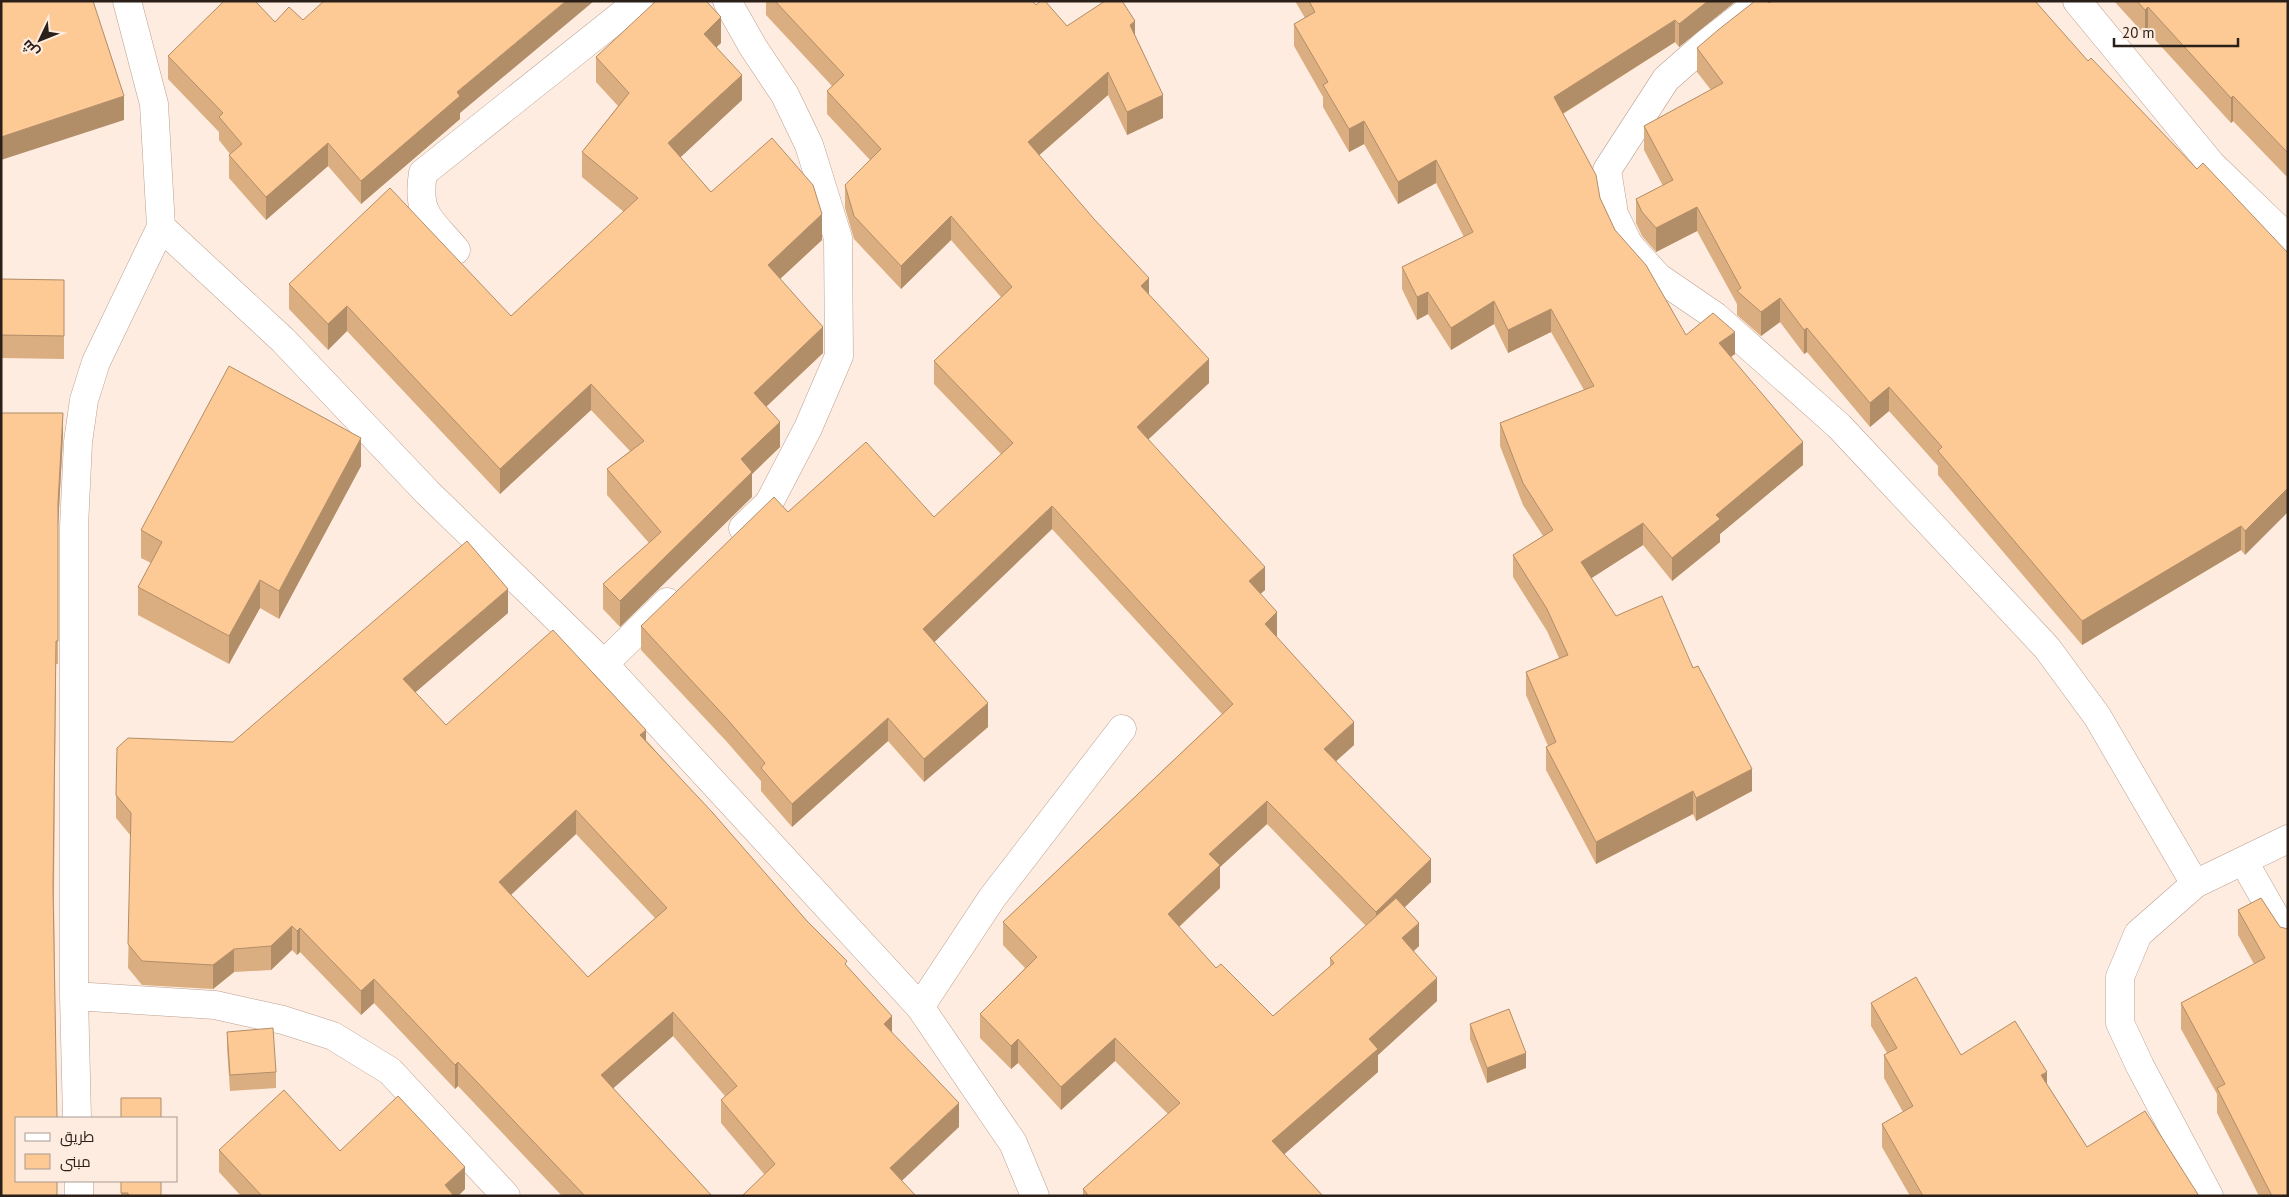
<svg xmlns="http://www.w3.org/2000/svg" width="2289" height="1197" viewBox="0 0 2289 1197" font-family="'PT Sans',Cairo,sans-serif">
<rect width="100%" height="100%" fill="#feece0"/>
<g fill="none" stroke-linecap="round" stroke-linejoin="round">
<defs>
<path id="minor" d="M727,1l26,46 32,48 24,50 29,93 1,118 -31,72 -39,75 -26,25
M1761,1l-53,41 -42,37 -59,91 7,44 15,31 29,32 57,39 124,110 208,222 50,68 98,168
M2077,1l134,163 77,74
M161,227l122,113 144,152 177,172 316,343 93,136 22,53
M456,250c-25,-30 -40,-35 -33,-77l216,-172
M604,664l63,-62
M2244,862l44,77
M74,996l141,9 68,15 50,16 57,35 116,125
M920,1007l72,-109 130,-169
M77,1118l-3,-122v-469l4,-85 6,-42 12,-38 65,-135 -7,-123 -27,-103
M79,1181v15
M2209,1196l-69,-130 -20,-43v-46l18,-43 57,-50 93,-45"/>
</defs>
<!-- minor casing -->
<use href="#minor" stroke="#bca08f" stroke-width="29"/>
<!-- minor -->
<use href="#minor" stroke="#fff" stroke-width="28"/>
</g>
<!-- wall -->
<path fill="#daae80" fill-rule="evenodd" d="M766,1h266l4,4 31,21 68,11 28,81 -36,17 -19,-40 -69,60 110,140 60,88 -61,56 117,151 -5,4 17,42h-1l78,109 -18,16 95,121 -27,25 15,39 -5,5 23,50 -59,54v17l-94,82 39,42h-240v-7l85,-75 -53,-53 -54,49 -43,-47 -7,6 -31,-31v-24l45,-46 -22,-23v-23l219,-208 -170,-185 -118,113 54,85 -64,55 -36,-41 -96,86 -31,-36v-10l-34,-39 -86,-92v-24l147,-114 146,5 67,-63 -67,-70v-23l67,-64 -50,-57 -50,49 -47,-50 -9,-31v-23l25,-25 -43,-46v-23l5,-5 -66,-71zM1267,824l99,102 -36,32v8l-57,50 -57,-48 -37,-41 41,-39v-21z
M1295,1h441l-57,46 -4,-5 -112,72 37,84 15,32 71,105 49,19 -4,3 72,108 -83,69v8l-48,39 -29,-36 -52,33 25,38 77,52 59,123 -56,30 -3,-7 -97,50 -50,-94v-23l2,-1 -22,-51v-23l33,-14 -12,-27 -34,-54v-22l30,-19 -20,-31 -23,-59v-23l84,-33 -33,-58 -43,21 -14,-29 -43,26 -23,-36 -11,6 -15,-31v-22l62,-30 -28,-54 -38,21 -34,-60 -15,8 -26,-45v-10l-29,-51v-22l11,-6z
M2114,1h174v177l-55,-57 -2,2 -83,-91 -3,3z
M303,20l157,93v6l-99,85 -33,-38 -62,54 -37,-42v-23l1,-1 -11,-14v-8l-51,-53v-23l107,-34z
M721,43l-5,4 26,53 -62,57 31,35 111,48 -42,39 43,74 -57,54 14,40 -28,27v23l-132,130 -17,-18v-25l46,-41 -42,-48v-26l23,-18 -39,-41 -91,84 -153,-163 -19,19 -39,-41v-25l222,32 113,-104 -42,-35v-25l36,-46 -22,-24v-25z
M1697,48l391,13 109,108 91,84 -43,302 -4,-5 -159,95 -144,-170v-9l-49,-55 -19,16 -63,-75 -3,2 -24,-32 -19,14 -24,-21v-11l-40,-73 -41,21 -14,-16 -6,-13v-24l27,-13 -19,-36v-24l67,-36 -14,-18z
M1,279l63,1v79l-63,-1z
M63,436l-5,90v138h-2l-2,233 3,299h-56z
M361,466l-82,153 -19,-11 -31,56 -91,-49v-28l13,-24 -10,-5v-28z
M508,613l-93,79 31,33 200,15 201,226 45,67 67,94 -195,47 -43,-51v-23l4,-4 -52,-60 -60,52 99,108h-150l-104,-110 -3,3 -81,-86 -13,12 -61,-63 -3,3 -5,-5 -21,20 -37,2 -21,17 -71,-4 -14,-17 3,-132 -15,-18v-23l117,-53zM576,834l79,84 -67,59 -77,-82z
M2261,898l27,298h-29l-42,-83v-19l-36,-65v-26l73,-39 -16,-29v-25z
M1871,1003l90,52 86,29 40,63 112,49h-289l-28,-49v-23l21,-12 -19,-34v-23l3,-2 -16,-27z
M1470,1024l56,44 -39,15 -17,-44z
M227,1032l49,40v16l-46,3 -3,-44z
M219,1150l121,1 125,38 -7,7h-217l-22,-24z
M121,1181l40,15h-40z"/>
<!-- shaded-wall -->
<path fill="#b18d68" d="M566,1h28l-134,112v6l-99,85v-23l96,-89z
M1708,1h28l-57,46v-23z
M2148,7v25l-3,3v-25z
M721,17v26l-17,16v-25z
M1675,20v22l-121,77v-22z
M1135,21v23l-5,-19z
M1108,72v23l-80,70v-23z
M742,75v25l-74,69v-26z
M1163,95v23l-36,17v-23z
M124,96v24l-123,40v-23z
M2233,96v25l-2,2v-25z
M1364,121v23l-15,8v-23z
M328,143v23l-62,54v-23z
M1436,160v23l-38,21v-22z
M1697,207v24l-41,21v-24z
M822,214v26l-54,50v-25z
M951,216v24l-50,49v-23z
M1149,278v24l-8,-16z
M1428,292v22l-11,6v-23z
M1780,298v24l-19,14v-24z
M1494,301v23l-43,26v-22z
M347,306v25l-19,19v-26z
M1551,309v23l-43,21v-23z
M823,327v26l-69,65v-25z
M1807,328v24l-3,2v-24z
M1735,332v22l-16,11v-22z
M1209,359v24l-72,67v-23z
M591,384v26l-91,84v-25z
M1889,387v24l-19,16v-24z
M63,413v23l-5,90v-23z
M780,422v25l-28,27v23l-132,130v-26l121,-142z
M361,438v28l-82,153v-28z
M1803,442v23l-83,69v8l-48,39v-23l44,-43z
M2288,488v24l-43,43v-24z
M1052,506v23l-129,124v-24z
M1643,523v22l-62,40v-23z
M2241,526v24l-159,95v-24z
M1265,567v23l-16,14v-23z
M260,580v28l-31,56v-28z
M508,589v24l-105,90v-24z
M1277,612v24l-12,11v-23z
M988,703v24l-64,55v-23z
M888,718v23l-96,86v-23z
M1354,722v23l-30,27v-23z
M646,730v24l-6,-19z
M1752,769v22l-56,30v-23z
M1693,791v23l-97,50v-22z
M1267,801v23l-47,43v21l-52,49v-23l41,-60z
M576,810v24l-77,72v-24z
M1431,859v23l-55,53v-23z
M1419,923v23l-17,15v-23z
M292,926v24l-21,20v-24z
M300,928v24l-3,3v-24z
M234,949v23l-21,17v-24z
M1437,978v23l-59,54v17l-106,93v-24l97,-102z
M374,979v24l-13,12v-24z
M673,1012v24l-72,63v-24z
M892,1016v24l-8,-16z
M1115,1038v23l-54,49v-23z
M1018,1039v24l-7,6v-23z
M1526,1053v15l-39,15v-15z
M458,1062v24l-3,3v-24z
M2047,1072v23l-6,-20z
M959,1103v24l-69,65v-24z
M465,1167v22l-7,7h-13v-11z"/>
<!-- building -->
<path fill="#fdca95" stroke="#b18d68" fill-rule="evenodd" d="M1,1h92l31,95 -123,41z
M224,1h31l20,21 14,-15 14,13 21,-19h242l-109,91 3,4 -99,85 -33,-38 -62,54 -37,-42 13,-11 -23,-27 4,-4 -55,-57z
M656,1h50l15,16 -17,17 38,41 -74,68 43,49 61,-54 41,47 9,29 -54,51 55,62 -69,66 26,29 -39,37 11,13 -132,129 -17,-17 58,-52 -54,-63 37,-28 -53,-57 -91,85 -153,-163 -19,18 -39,-40 101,-96 121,128 127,-118 -56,-46 47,-59 -33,-36z
M775,1h257l4,4 5,-4h4l22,25 38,-25h17l13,20 -5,4 33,70 -36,17 -19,-40 -80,70 66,77 55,59 -8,8 68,73 -72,68 128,140 -16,14 28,31 -12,12 89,98 -30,27 107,110 -55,53 -109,-111 -58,53 11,11 -52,49 48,54 5,-4 52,52 61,-53 -4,-5 66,-60 23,25 -17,15 35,40 -68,61 9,10 -106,92 51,55h-234l-6,-7 97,-86 -65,-65 -54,49 -43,-48 -7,7 -31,-32 57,-57 -34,-35 230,-218 -181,-198 -129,123 65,74 -64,56 -36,-41 -96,86 -31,-36 4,-5 -38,-44 -86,-93 133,-129 14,15 78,-70 68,75 79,-74 -79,-82 78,-74 -61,-71 -50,50 -47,-50 -9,-31 36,-36 -54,-58 17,-16z
M1309,1h399l-29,23 -4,-4 -121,77 42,78 4,23 15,32 31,35 40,70 27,-22 22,19 -16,11 84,99 -87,73 4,4 -48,39 -29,-35 -62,39 35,54 46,-20 31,72 5,-2 54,103 -56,29 -3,-7 -97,51 -50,-95 10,-5 -30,-70 42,-17 -21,-46 -34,-54 40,-25 -30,-47 -23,-60 94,-37 -43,-77 -43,21 -14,-29 -43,27 -23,-36 -11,5 -15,-30 71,-35 -37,-72 -38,22 -34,-61 -15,8 -26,-44 5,-3 -34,-58 21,-12z
M1755,1h13l1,2 3,-2h263l53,60 3,-3 106,111 6,-6 85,90v235l-43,43 -4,-5 -159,95 -144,-170 4,-4 -53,-60 -19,16 -63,-75 -3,2 -24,-32 -19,14 -24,-21 4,-3 -44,-81 -41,21 -14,-16 -6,-13 37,-19 -29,-54 79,-43 -26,-35 21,-18z
M2137,1h151v152l-55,-57 -2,2 -83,-91 -3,3z
M1,279l63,1v56l-63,-1z
M229,366l132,72 -82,153 -19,-11 -31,56 -91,-49 24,-45 -21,-12z
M1,413h62l-5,90v138h-2l-3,246 4,231h-41v63h41v15h-56z
M467,541l41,48 -105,90 43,46 107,-95 93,100 -6,5 72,77 95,109 40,40 -2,3 47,52 -8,8 75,79 -69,65 26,28h-174l33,-32 -54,-64 16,-14 -64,-74 -72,63 111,121h-127l-127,-134 -3,3 -81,-86 -13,12 -61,-63 -3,3 -5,-5 -21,20 -37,3 -21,16 -71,-4 -14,-17 3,-131 -15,-18 1,-47 11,-10 105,4zM576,810l91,98 -79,69 -89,-95z
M2261,898l19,29 8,2v267h-16l-55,-108 8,-4 -44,-81 84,-45 -27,-48z
M1916,977l45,78 54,-34 32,51 -6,3 46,72 58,-36 54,85h-276l-41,-72 31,-18 -29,-51 13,-7 -26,-45z
M1509,1009l17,44 -39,15 -17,-44z
M273,1028l3,44 -46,3 -3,-43z
M284,1090l56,61 58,-55 67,71 -20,18 9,11h-192l-43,-46z
M121,1098h40v20h-40z
M121,1181h40v15h-33v-3h-7z"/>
<!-- border -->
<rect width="2289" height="1197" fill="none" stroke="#2a2019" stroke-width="5"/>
<!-- legend -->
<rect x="15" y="1117" width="162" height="65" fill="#feece0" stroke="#a99a90"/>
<rect x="25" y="1133" width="25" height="8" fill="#ffffff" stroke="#a99a90"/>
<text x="60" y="1142" font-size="15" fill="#2a2019">طريق</text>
<rect x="25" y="1154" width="25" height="15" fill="#fdca95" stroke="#a99a90"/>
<text x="60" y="1167" font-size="15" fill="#2a2019">مبنى</text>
<!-- north arrow -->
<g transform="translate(40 40) rotate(227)" stroke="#feece0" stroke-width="4" paint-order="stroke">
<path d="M0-4L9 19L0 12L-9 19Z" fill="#2a2019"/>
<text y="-8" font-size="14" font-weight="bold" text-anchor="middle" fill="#2a2019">ش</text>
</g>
<!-- scale -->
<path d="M2114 38v8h124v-8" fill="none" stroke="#2a2019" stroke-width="2.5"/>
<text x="2122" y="38" font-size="15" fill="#2a2019" stroke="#feece0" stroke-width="4" paint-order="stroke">20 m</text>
</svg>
